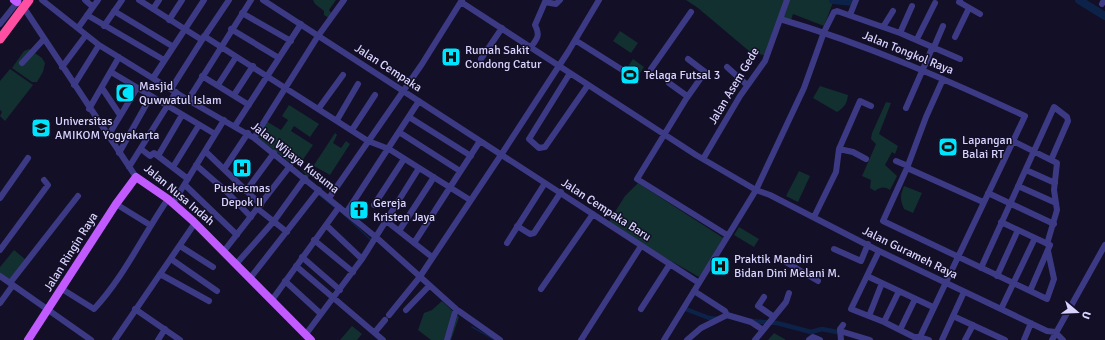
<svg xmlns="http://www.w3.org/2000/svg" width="1105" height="340" viewBox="0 0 1105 340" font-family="Signika,sans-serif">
<rect width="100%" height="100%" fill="#130f26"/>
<!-- green -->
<path fill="#12302f" d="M313,0h23l-7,10 3,4 -3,4 -5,-3v-4l-9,-7z
M686,0h99l-18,56 -18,-5 -51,-43z
M788,0h46l-10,26 -31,-12 -3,9 -9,-4z
M620,31l18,12 -7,10 -18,-12z
M29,49l13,9 3,5 -2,9 -6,10h-5l-20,-14 12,-17z
M633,59l11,8 -12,18 -11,-8z
M10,69l23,16 -28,36 -5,-5 2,-4 -2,-2v-29z
M820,86l28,9c-1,8 -3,12 -11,17l-24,-14z
M886,102l5,1 -12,31 19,12 -3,8 -3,-2 -7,13 12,11 -7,14c-6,-4 -10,-3 -15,1l-5,-3 1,-8 -9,-4 14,-32 -5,-5 1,-6z
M289,105l30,19 -9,13 -16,-11 -3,5 22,14 -13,19 -5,-3 -3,3 -36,-28 10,-15 15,9 7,-10 -6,-4z
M335,133l2,2 -4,8 8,5 5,-7 4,3 -20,31 -16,-9 -5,11 -7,-6 6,-9 6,3z
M943,141l13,6 -3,7 -13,-6z
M799,171l11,5 -12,26 -12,-6z
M638,183l87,56 -26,38 -56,-32 -35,-22 17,-27z
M904,186l18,7 -9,20 -9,-4c-4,-9 -4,-14 0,-23z
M739,227l20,12 -5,8 -20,-12z
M14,250l12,10 -19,23 -7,-7v-9z
M442,301l17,16 -8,23h-20l-13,-10 6,-17 8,-3z
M352,326l10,8 -5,6h-17z
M774,333l12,7h-18z"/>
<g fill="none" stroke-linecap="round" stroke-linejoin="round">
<!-- stream -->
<path stroke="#0c2248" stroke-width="1.5" d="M318,194l16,13
M340,211l31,29
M472,327l23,13"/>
<!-- canal -->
<path stroke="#0c2248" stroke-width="4.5" d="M683,308l26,10 9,1
M750,321l27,2 34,9 11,-3 20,4"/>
<!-- river -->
<path stroke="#0c2248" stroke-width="8" d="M833,0l20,2
M1079,0l26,16"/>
<!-- minor -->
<path stroke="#3d3a85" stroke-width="6" d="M42,0l57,45 89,55 66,38 123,100 79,71 44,31
M85,0l8,7
M139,0l63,40
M263,0l436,283
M960,0l-1,2 21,12
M461,2l235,153 60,35 14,5 109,56 168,80 8,1
M1102,4l2,-4
M153,9l6,-9
M26,11l110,166
M114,11l58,35
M242,13l49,28
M87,15l77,45
M850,15l6,-15
M780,19c85,25 165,60 245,97l-105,221
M169,20l13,-20
M0,24l19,-24
M104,26l18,-26
M883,27l10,-16
M78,28l20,-28
M231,29l48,29
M900,33l12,-27
M204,36l164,105 21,8 81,51
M955,37l14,-29
M917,39l18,-36
M575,40l49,31
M531,47c7,-9 9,-12 4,-22l10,-23 11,2 4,-4
M934,47l9,-21
M481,59l21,-31
M688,59l17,13 -19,27 -49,80 90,56
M22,63l22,-24
M62,67l24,-32
M727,67l20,18
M651,69l40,-57
M111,72l104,62
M570,73l-41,66 10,9 6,-1 43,-62
M202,76l47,29
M153,78l51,-78
M943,79l-17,38 -19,51 -24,53 164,78 7,-20 -6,-28
M669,83l18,13
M74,85l25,-40
M218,85l18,-28
M102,88l18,27
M171,89l31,-49 27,-40
M234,95l19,-29
M188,100l63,-100
M319,108l24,-33
M906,108l27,-62
M89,109l30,-52
M409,117l62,39
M337,120l21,-36
M235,126l66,-102
M352,130l23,-35
M399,132l61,39
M108,136l29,-48
M254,138l64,-102 26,-36
M1013,141l44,22 -3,27 3,20 -10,34
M141,149l9,7 4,-3 34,26
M839,149l14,3 13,7
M205,151l56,54
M119,153l32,-57
M158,156l24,-41
M703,159l37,-63 25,-35 22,-61
M896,161l12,5
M196,165l31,27 24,25
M129,167l47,-75
M173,167l26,-42
M907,168l76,34
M224,169l24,-36
M1026,170l29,13
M185,185l52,50
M1018,186l38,17
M246,191l28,-38
M988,193l66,31
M0,198l28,-40
M329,198l93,-134 40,-64
M173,203l51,-83
M116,204l34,21
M374,205l30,-46
M258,209l29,23
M346,213l73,-112
M814,217l22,-45 3,-23 21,-48 11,5
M385,220l47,37
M1001,222l49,23 -20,46
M326,225l36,34
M517,226l13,8 4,-1 27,-41
M399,231l35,-54
M314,240l39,32
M414,243l66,-102
M507,243l38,-60
M180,246l33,21
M834,249l27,12 7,-17
M0,250l48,-65 -4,-5
M224,251l66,-85
M879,251l-28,58 33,13 30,15h6l9,3
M302,257l38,33
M171,259l46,32
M784,261l34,20
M237,263l37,-42 31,-43
M296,266l87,74
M981,268l73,-161 13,10 1,4 -17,39
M160,274l49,27
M0,276l91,64
M867,276l66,31
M997,276l21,-46
M251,277l68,-87
M285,281l36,33
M10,283l68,-87
M62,289l32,20c30,-32 49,-74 74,-110
M541,289l52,-75
M694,291l31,20 2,4
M764,297l-6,9 16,11
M272,300l67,-93
M0,303l13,-18
M135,309l45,31
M641,309l29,-45
M1001,309l34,-71
M406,310l23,-24
M389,315l30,-37 82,-123 67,-103 31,-52
M869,316l13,-33
M953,316l52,24
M884,322l15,-31
M900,330l15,-31
M840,331l30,9
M375,332l10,-12
M1055,332l8,8
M306,334l56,-75 57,-91
M115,340l80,-117
M158,340l7,-11
M447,340l9,-31
M581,340l60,-94
M664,340l92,-150 48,-102 20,-56 10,-20 3,-1 63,22 60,26
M687,340l14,-12 26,-13 24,7 12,8
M755,340l31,-38 3,-9
M809,340l4,-3 7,3
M841,340l-1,-11 3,-4
M942,340l22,-48
M965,340l8,-15
M1024,340l7,-17
M1052,340l53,-95"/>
<!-- major -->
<path stroke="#c25bff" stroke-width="8" d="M14,0l3,2
M28,340l88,-136 20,-27 32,22 25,22 118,119"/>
<!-- highway -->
<path stroke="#ff4fa3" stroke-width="9" d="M0,39l29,-39"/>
</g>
<!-- icons -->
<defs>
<symbol id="hospital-square" viewBox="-11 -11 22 22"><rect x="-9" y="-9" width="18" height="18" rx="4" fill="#00e5ff" stroke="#130f26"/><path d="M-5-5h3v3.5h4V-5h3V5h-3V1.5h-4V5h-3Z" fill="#111"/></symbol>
<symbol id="stadium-square" viewBox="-11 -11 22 22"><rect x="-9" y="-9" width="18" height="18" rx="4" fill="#00e5ff" stroke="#130f26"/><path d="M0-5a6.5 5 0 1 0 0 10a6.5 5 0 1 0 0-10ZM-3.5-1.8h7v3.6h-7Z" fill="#111"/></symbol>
<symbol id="mosque-square" viewBox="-11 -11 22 22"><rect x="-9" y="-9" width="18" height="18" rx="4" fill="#00e5ff" stroke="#130f26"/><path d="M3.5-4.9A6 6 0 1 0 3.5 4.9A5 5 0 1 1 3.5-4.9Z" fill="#111"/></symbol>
<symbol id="university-square" viewBox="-11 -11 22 22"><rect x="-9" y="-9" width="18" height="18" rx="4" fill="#00e5ff" stroke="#130f26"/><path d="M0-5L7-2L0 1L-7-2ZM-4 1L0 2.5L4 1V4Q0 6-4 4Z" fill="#111"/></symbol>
<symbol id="church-square" viewBox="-11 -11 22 22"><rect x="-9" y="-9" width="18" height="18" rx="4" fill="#00e5ff" stroke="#130f26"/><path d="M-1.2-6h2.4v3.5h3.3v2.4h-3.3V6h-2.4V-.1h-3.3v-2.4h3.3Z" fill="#111"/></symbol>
</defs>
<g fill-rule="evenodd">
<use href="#hospital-square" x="440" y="46" width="22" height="22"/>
<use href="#stadium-square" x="619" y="64" width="22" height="22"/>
<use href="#mosque-square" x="114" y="82" width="22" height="22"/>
<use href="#university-square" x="30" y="117" width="22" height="22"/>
<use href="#stadium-square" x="937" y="136" width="22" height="22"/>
<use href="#hospital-square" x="231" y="157" width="22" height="22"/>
<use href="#church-square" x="348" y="199" width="22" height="22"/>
<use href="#hospital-square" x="709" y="255" width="22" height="22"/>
</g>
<g text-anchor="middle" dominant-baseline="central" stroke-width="3" stroke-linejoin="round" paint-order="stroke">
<!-- poi labels -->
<g font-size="12" fill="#d9d4ff" stroke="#130f26" text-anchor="start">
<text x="465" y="50">Rumah Sakit<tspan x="465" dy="14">Condong Catur</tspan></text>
<text x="644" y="75">Telaga Futsal 3</text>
<text x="139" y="86">Masjid<tspan x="139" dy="14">Quwwatul Islam</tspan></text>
<text x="55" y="121">Universitas<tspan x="55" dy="14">AMIKOM Yogyakarta</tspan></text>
<text x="962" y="140">Lapangan<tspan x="962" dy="14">Balai RT</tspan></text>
<text x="242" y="188" text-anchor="middle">Puskesmas<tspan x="242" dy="14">Depok II</tspan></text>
<text x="373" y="203">Gereja<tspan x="373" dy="14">Kristen Jaya</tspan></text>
<text x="734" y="259">Praktik Mandiri<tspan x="734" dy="14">Bidan Dini Melani M.</tspan></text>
</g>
<!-- street labels -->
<g font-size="12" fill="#d9d4ff" stroke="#130f26">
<text transform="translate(908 53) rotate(22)">Jalan Tongkol Raya</text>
<text transform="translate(388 68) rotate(33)">Jalan Cempaka</text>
<text transform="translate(734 86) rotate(-59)">Jalan Asem Gede</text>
<text transform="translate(295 158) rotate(38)">Jalan Wijaya Kusuma</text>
<text transform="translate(179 195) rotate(40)">Jalan Nusa Indah</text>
<text transform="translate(606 210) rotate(33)">Jalan Cempaka Baru</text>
<text transform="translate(71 252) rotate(-58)">Jalan Ringin Raya</text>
<text transform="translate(910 253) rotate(26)">Jalan Gurameh Raya</text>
</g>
</g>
<!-- north arrow -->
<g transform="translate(1077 312) rotate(109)" stroke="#130f26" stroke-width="3" paint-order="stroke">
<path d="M0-3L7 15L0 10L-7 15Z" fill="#d9d4ff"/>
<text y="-6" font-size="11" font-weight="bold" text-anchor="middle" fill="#d9d4ff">U</text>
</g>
</svg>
